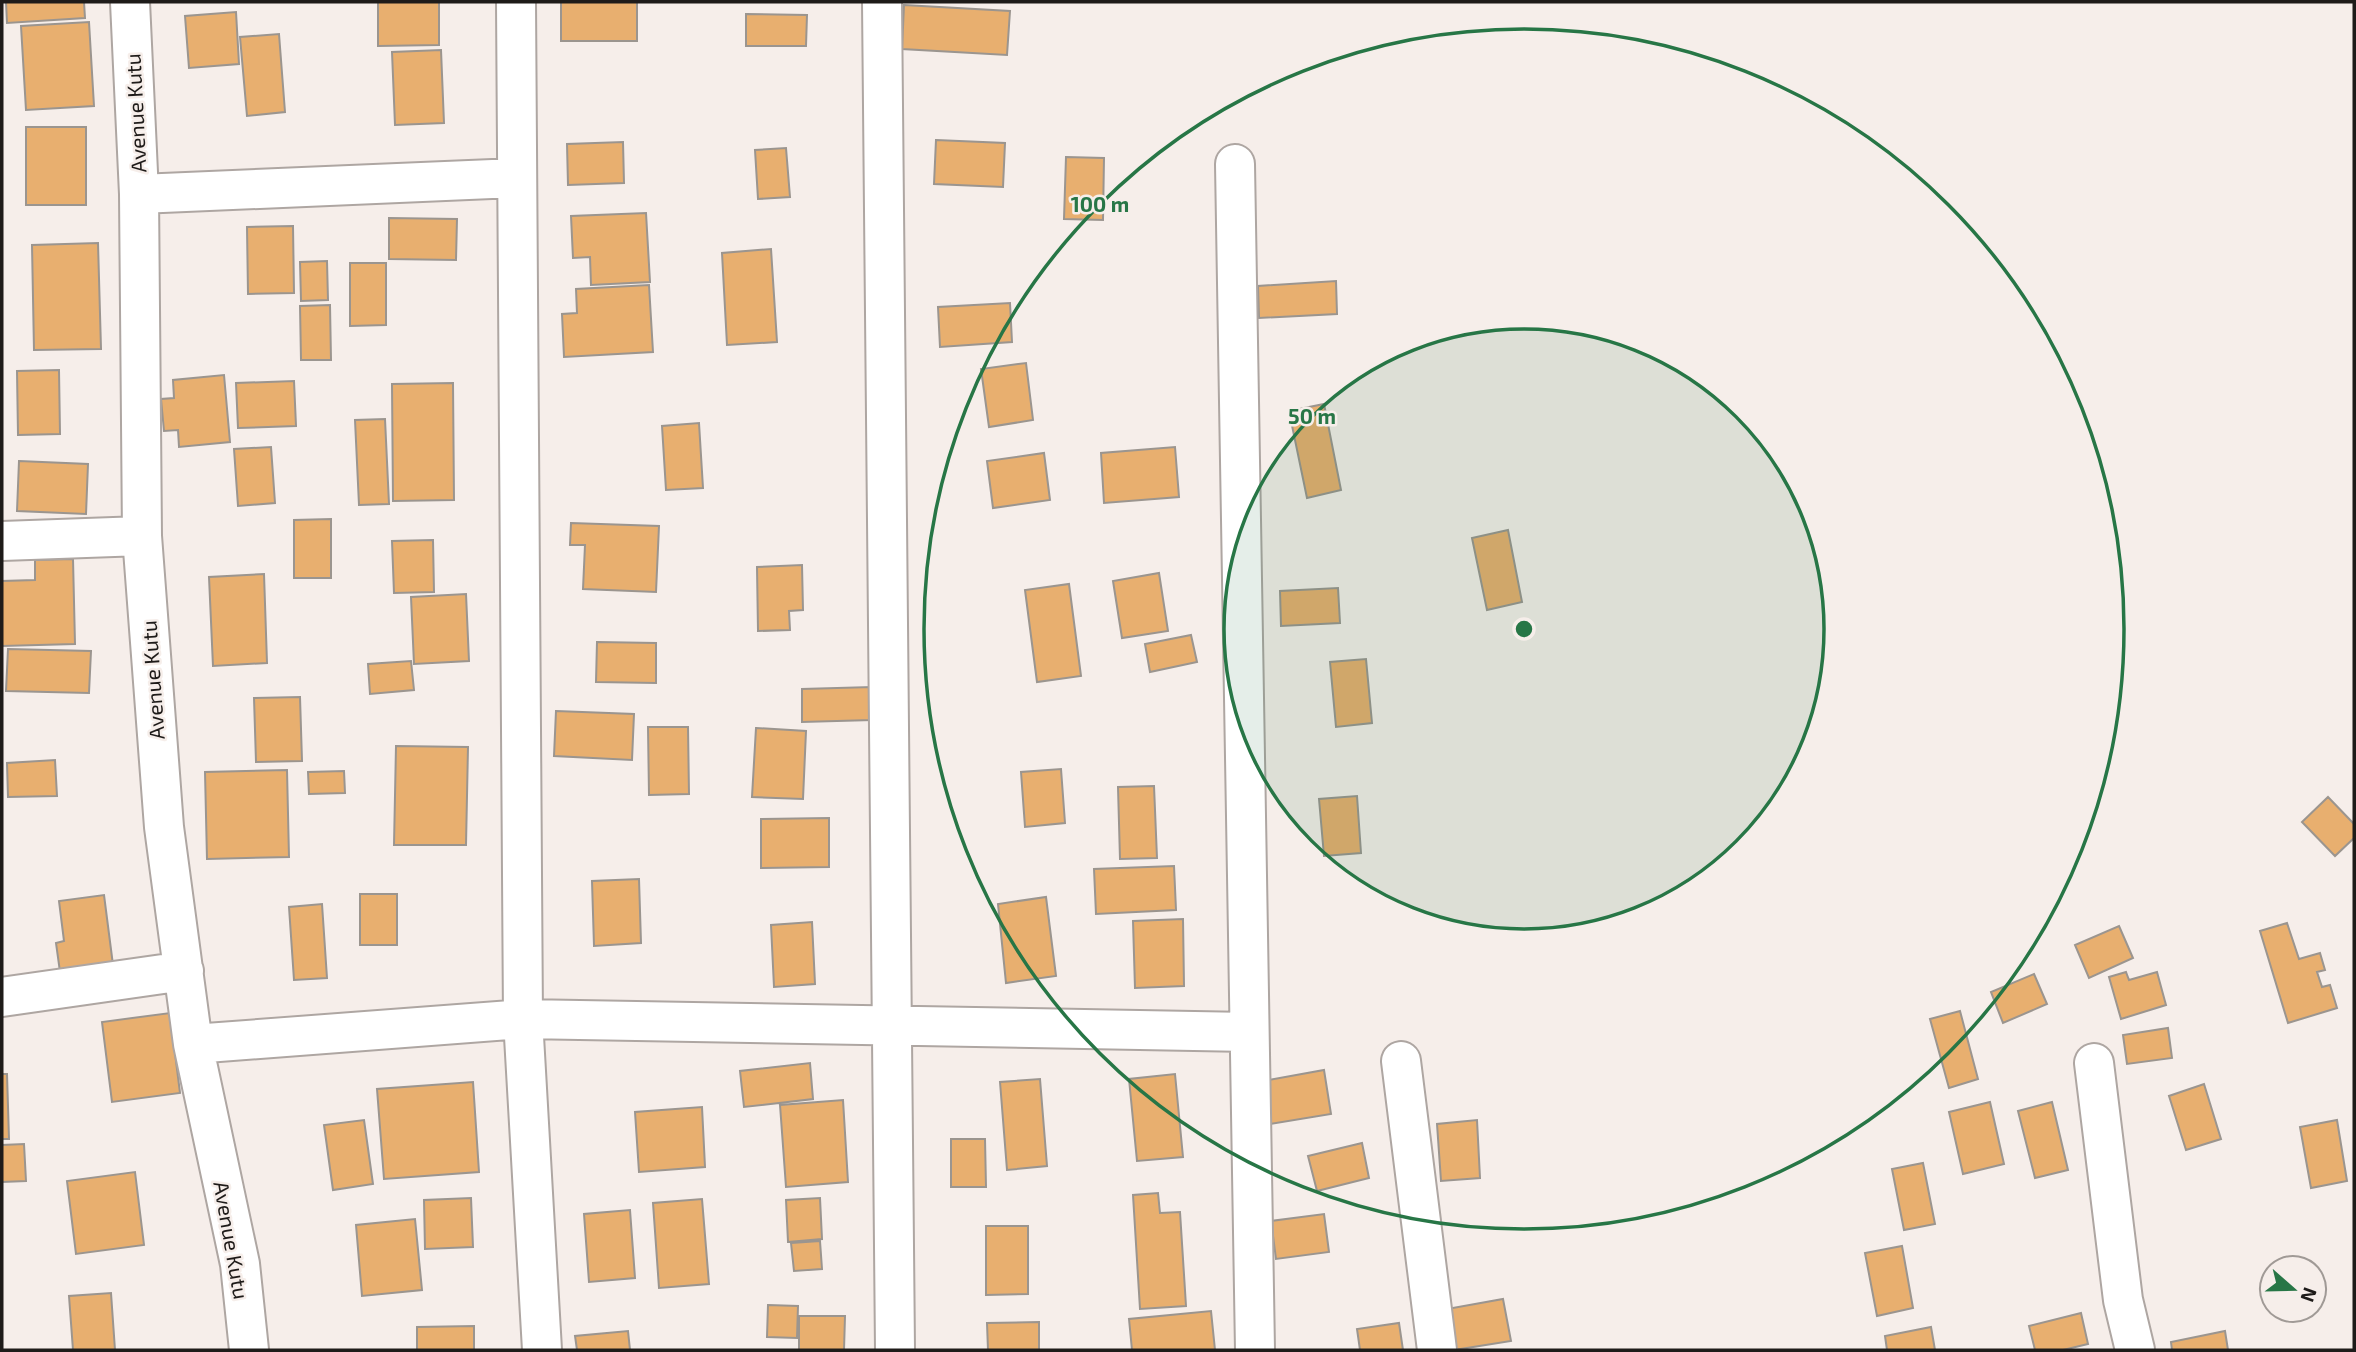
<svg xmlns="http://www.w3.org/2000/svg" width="2356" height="1352" viewBox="0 0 2356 1352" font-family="'Exo 2',sans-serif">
<rect width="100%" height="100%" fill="#f6eeea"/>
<!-- building -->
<path fill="#e8af6f" stroke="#9b958f" stroke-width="2" d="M6,2h78l1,16 -78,5z
M378,2h61v43l-61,1z
M561,2h76v39h-76z
M904,5l106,6 -3,44 -105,-6z
M236,12l3,52 -50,4 -4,-52z
M746,14l61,1 -1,31h-60z
M89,22l5,84 -68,4 -5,-84z
M279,34l6,78 -38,4 -7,-79z
M441,50l3,73 -49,2 -3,-73z
M26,127h60v78h-60z
M936,140l69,3 -2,44 -69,-3z
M623,142l1,41 -56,2 -1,-41z
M786,148l4,49 -32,2 -3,-49z
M1066,157l38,1 -1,62 -39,-1z
M646,213l4,69 -59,3 -1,-28 -17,1 -2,-42z
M389,218l68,1 -1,41 -67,-1z
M293,226l1,67 -46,1 -1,-67z
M98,243l3,106 -67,1 -2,-105z
M771,249l6,93 -50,3 -5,-92z
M327,261l1,39 -27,1 -1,-39z
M350,263h36v62l-36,1z
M1336,281l1,33 -78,4 -1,-32z
M649,285l4,67 -89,5 -2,-43 15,-1 -1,-24z
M1010,303l2,39 -72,5 -2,-40z
M330,305l1,55h-30l-1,-54z
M1026,363l7,57 -44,7 -8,-58z
M59,370l1,64 -42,1 -1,-64z
M224,375l6,67 -51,5 -1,-17 -14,1 -3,-32 13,-1 -1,-18z
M294,381l2,45 -58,2 -2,-45z
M453,383l1,117 -61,1 -1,-117z
M1324,404l17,86 -34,8 -18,-87z
M385,419l4,85 -30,1 -4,-85z
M699,423l4,65 -37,2 -4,-64z
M271,447l4,56 -37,3 -4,-57z
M1175,447l4,50 -75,6 -3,-50z
M1044,453l6,47 -57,8 -6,-47z
M19,461l69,3 -2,50 -69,-3z
M331,519v59h-37v-58z
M571,523l88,3 -3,66 -73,-3 2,-44h-15z
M1508,530l14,72 -35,8 -15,-72z
M433,540l1,52 -40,1 -2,-52z
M73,559l2,85 -73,2v-65l33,-1v-20z
M802,565l1,45 -14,1 1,19 -32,1 -1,-64z
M1159,573l9,58 -46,7 -9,-57z
M264,574l3,89 -54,3 -4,-89z
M1069,584l12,92 -44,6 -12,-92z
M1338,588l2,35 -59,3 -1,-35z
M466,594l3,67 -55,3 -3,-67z
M1191,635l6,27 -47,10 -5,-28z
M597,642l59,1v40l-60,-1z
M8,649l83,2 -2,42 -83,-2z
M1366,659l6,64 -36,4 -6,-65z
M411,661l3,29 -44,4 -2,-30z
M872,687v33l-70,2v-33z
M300,697l2,64 -46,1 -2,-64z
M556,711l78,3 -2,46 -78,-4z
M648,727h40l1,67 -40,1z
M756,728l50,3 -3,68 -51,-2z
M396,746l72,1 -2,98h-72z
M55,760l2,36 -49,1 -1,-34z
M1061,769l4,54 -40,4 -4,-55z
M287,770l2,87 -82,2 -2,-87z
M344,771l1,22 -36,1 -1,-22z
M1154,786l3,72 -37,1 -2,-72z
M1357,796l4,57 -37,3 -5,-57z
M2328,797l26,27v14l-19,18 -33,-34z
M829,818v49l-68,1v-49z
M1174,866l2,44 -80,4 -2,-45z
M639,879l2,64 -47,3 -2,-65z
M360,894h37v51h-37z
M104,895l9,70 -53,7 -4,-29 8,-2 -5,-40z
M1046,897l10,79 -50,7 -8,-79z
M322,904l5,74 -33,2 -5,-73z
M1183,919l1,67 -49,2 -2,-67z
M812,922l3,62 -41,3 -3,-62z
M2287,923l12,36 21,-6 5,17 -8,2 5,15 8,-2 7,23 -49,15 -28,-92z
M2119,926l14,32 -44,20 -14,-33z
M2126,972l3,8 28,-8 9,33 -45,14 -12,-42z
M2034,974l13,30 -44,19 -12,-31z
M1960,1011l18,68 -29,9 -19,-69z
M170,1013l10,80 -68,9 -10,-80z
M2168,1028l4,30 -45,6 -4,-29z
M810,1063l3,36 -69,8 -4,-36z
M1324,1070l7,44 -61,10 -7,-43z
M2,1074h5l2,65h-7z
M1175,1074l8,83 -46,4 -8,-82z
M1040,1079l7,87 -40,4 -7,-88z
M473,1082l6,90 -95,7 -7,-90z
M2204,1084l17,55 -35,11 -17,-54z
M843,1100l5,82 -62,5 -6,-82z
M1990,1102l14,62 -41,10 -14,-62z
M2052,1102l16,68 -33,8 -17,-67z
M702,1107l3,60 -66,5 -4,-60z
M364,1120l9,64 -40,6 -9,-65z
M1477,1120l3,58 -39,3 -4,-57z
M2337,1120l10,61 -36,7 -11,-61z
M951,1139h34l1,48h-35z
M1362,1143l7,35 -52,13 -9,-35z
M24,1144l2,37 -24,1v-37z
M1923,1163l12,61 -31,6 -12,-61z
M135,1172l9,73 -68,9 -9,-73z
M1158,1193l2,20 20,-1 6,94 -46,3 -7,-114z
M471,1198l2,49 -48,2 -1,-49z
M820,1198l2,41 -34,3 -2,-42z
M702,1199l7,85 -50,4 -6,-85z
M630,1210l5,68 -46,4 -5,-68z
M1324,1214l5,38 -53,7 -5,-38z
M415,1219l7,71 -60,6 -6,-71z
M986,1226h42v68l-42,1z
M820,1241l2,28 -28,2 -3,-28z
M1902,1246l11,62 -36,8 -12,-63z
M111,1293l4,57h-42l-4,-54z
M1503,1299l8,42 -57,9 -7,-41z
M768,1305l30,1 -1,32 -30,-1z
M1211,1311l4,39h-83l-3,-31z
M2081,1313l7,31 -25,6h-28l-6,-24z
M799,1316h46l-1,34h-45z
M1039,1322v28h-51l-1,-27z
M1399,1323l4,27h-43l-3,-21z
M474,1326v24h-57v-23z
M1931,1327l4,23h-48l-2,-14z
M628,1331l2,19h-53l-2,-14z
M2225,1331l3,19h-56l-1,-8z"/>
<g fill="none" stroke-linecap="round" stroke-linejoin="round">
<defs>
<path id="minor" d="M130,2l9,192 3,342 22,291 29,217 47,220 9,86
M516,2l7,1017 19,331
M882,2l13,1348
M1235,164l20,1186
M139,194l377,-16
M2,541l140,-5
M2,997l182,-26
M193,1044l330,-25 726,13
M1401,1061l36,289
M2094,1063l29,237 12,50"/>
</defs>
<!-- minor casing -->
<use href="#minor" stroke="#aea6a2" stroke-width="42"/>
<!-- minor -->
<use href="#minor" stroke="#fff" stroke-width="38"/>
</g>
<!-- distance rings -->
<circle cx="1524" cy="629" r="300" fill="#277646" fill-opacity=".12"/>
<g fill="none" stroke="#277646" stroke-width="3.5">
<circle cx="1524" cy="629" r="300"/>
<circle cx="1524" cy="629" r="600"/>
</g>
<g text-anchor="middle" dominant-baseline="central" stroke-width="5" stroke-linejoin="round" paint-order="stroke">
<!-- street labels -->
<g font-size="21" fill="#1e1b19" stroke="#f6eeea">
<text transform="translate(135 113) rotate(-93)">Avenue Kutu</text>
<text transform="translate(152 680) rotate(-94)">Avenue Kutu</text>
<text transform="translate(232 1240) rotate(80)">Avenue Kutu</text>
</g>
</g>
<circle cx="1524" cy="629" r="10" fill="#277646" stroke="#f6eeea" stroke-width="3.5"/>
<g font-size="21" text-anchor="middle" font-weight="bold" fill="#277646" stroke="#f6eeea" stroke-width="5" stroke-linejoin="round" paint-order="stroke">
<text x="1100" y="212">100 m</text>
<text x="1312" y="424">50 m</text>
</g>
<!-- border -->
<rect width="2356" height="1352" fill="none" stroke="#1e1b19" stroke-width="7"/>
<!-- north arrow -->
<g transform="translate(2293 1289) rotate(110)"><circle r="33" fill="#f6eeea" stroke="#a09a96" stroke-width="2"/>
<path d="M0-5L12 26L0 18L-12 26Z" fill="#277646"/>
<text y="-10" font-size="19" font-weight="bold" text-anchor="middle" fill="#1e1b19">N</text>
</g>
</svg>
